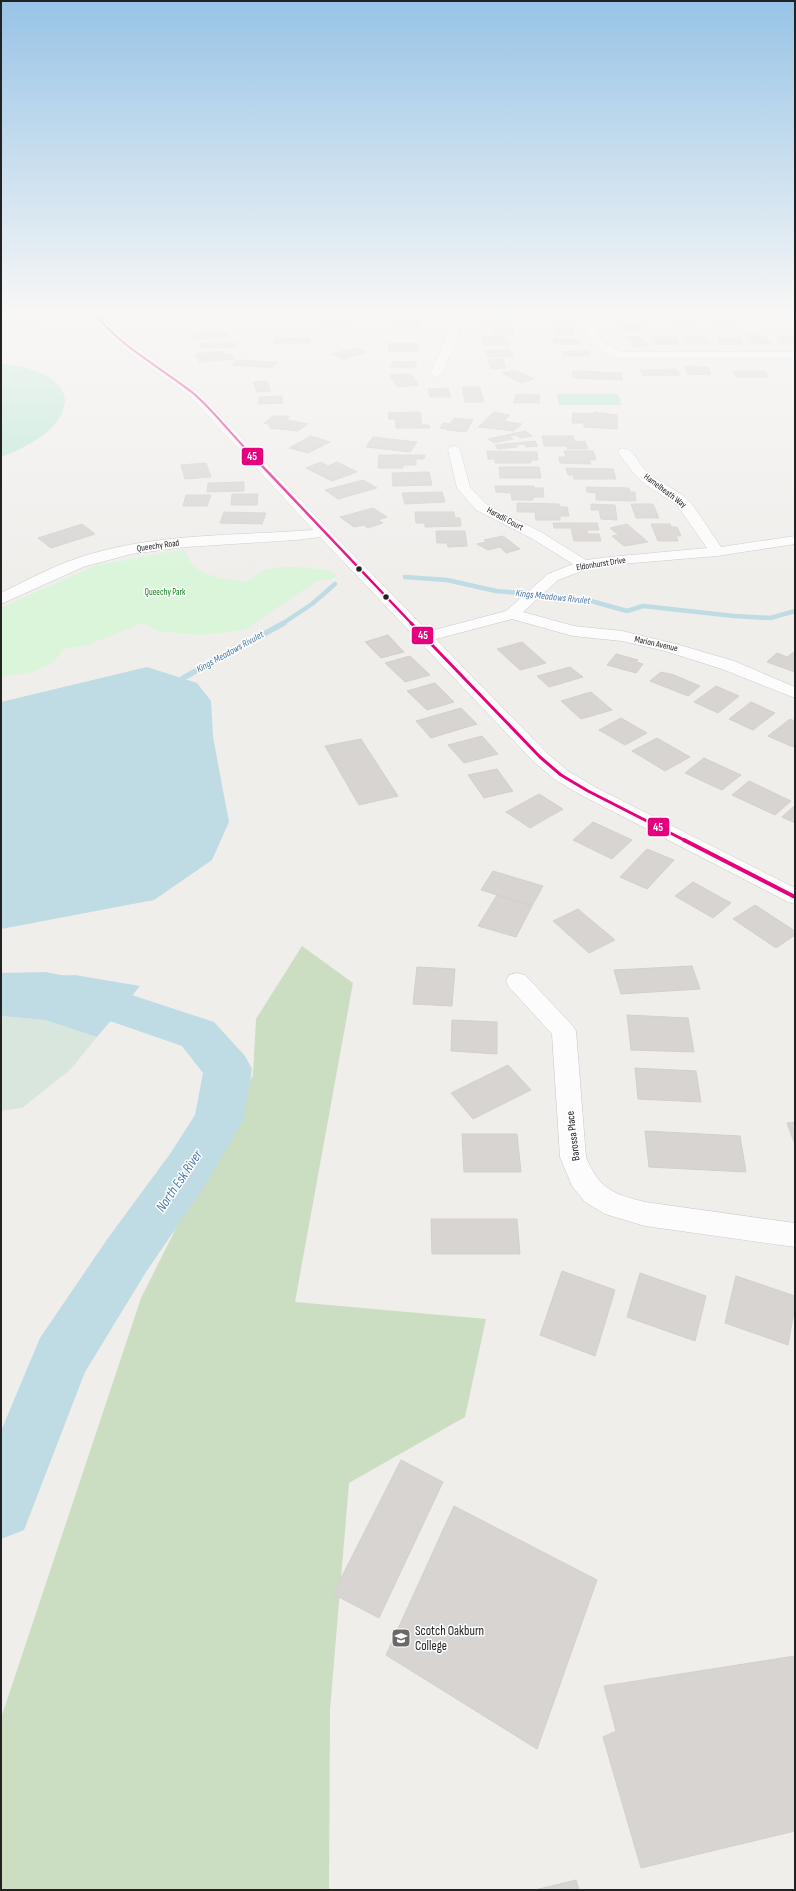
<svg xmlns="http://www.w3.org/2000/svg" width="796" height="1891" viewBox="0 0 796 1891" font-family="'Sofia Sans Condensed',sans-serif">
<rect width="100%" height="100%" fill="#f0eeeb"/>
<!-- forest -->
<path fill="#cbdec1" d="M302,946l51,37 -58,319 191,17 -21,98 -116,66 -19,227 -1,180h-328v-172l140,-420 112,-223 3,-56z"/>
<!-- wetland -->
<path fill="#d9e6de" d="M1,1016l44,4 52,17 -27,33 -48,38 -21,3z"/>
<!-- park -->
<path fill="#daf5da" d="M184,549c9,29 37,29 63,33 5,-3 10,-8 16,-11 18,-7 49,-3 69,0l4,5 -4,3 -15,2 -73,49 -45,5 -41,-4 -15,-8 -55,22 -24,4 -10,13 -21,10 -32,5v-69l96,-43z"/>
<!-- pitch -->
<path fill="#b7e6d2" d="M1,363c16,3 33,5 47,14 9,5 17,13 17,24 -2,29 -40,47 -64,56z
M557,394h61l4,11h-63z"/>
<!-- water -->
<path fill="#bfdbe3" d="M147,667l50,16 14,18 2,36 16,85 -17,38 -58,40 -153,29v-227z
M75,975l65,11 -43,51 -52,-17 -44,-4v-38z"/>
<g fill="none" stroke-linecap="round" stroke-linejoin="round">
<!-- stream-far1 -->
<path stroke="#bfdbe3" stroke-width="4.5" d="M405,577l42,3 49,11 88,8 43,12 16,-5 91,10 36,2 25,-7
M282,624l30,-20 23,-20"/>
<!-- stream -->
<path stroke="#bfdbe3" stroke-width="5.5" d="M183,678l101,-55"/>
<!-- river -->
<path fill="#bfdbe3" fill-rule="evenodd" d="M45,972l38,7 131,43 31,34 7,13 -8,50 -8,14 -30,51 -60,88 -61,100 -61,158 -23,9v-108l31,-74 8,-19 68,-100 62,-84 25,-39 8,-42 -21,-27 -104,-36 -33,-6 -44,1v-32z"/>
</g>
<!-- building -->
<path fill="#d7d4d2" stroke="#d3d0cc" d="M195,314h52l-1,2 -23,1v3h-11l-18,-1z
M382,314h19v3h-19z
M401,314h19v3h-19z
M764,314h21l1,2 -21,-1z
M717,315l20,2 -5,9 -20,-2z
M15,316l7,3 -21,5v-4z
M690,316l5,8h-16l-5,-7z
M30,317l13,4 -18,6 -13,-5z
M349,317l1,7 -30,1 -1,-7z
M482,318h29l1,6h-29z
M551,318h18l3,7h-19z
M418,321v6h-25v-5z
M621,321h18l3,9h-18z
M493,326l20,1 1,7h-20z
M555,328h18l2,7h-19z
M227,332l1,5 -36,2v-5z
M746,335l20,1 5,8 -20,-1z
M638,336l11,9 -14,2 -10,-10z
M481,337h24l4,8h-25z
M651,337h25l3,7h-25z
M684,337h22l3,6h-23z
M778,337h17v6h-14z
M274,338h36v5l-36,1z
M717,338h23l3,6h-23z
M553,339h27l1,6 -27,-1z
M202,343h35l-2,5 -35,-1z
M389,343h29v8h-30z
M356,348l11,4 -24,7 -11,-5z
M486,350h24l3,7h-25z
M223,351l2,3h6l3,5 -35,3 -3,-8z
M563,351h26l1,5h-26z
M503,359l3,9 -15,1 -3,-9z
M236,360l41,2 -4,6 -41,-3z
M393,361l24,1 -3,6 -23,-1z
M685,366l23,1 3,8 -24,-1z
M676,369l4,6 -36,1 -4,-6z
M515,370l19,9 -13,4 -19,-10z
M573,371l49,2v7l-49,-2z
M733,371h32l3,6h-32z
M411,374l7,11 -21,2 -7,-12z
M267,381l4,10 -14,1 -4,-10z
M462,387h18l4,15h-19z
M448,388l3,9h-21l-2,-8z
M516,394l24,1 -1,8h-25z
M282,396l1,7 -24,1v-7z
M420,412l2,13h7l1,3h-34l-1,-9h-6l-1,-6z
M494,412l16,3 -6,6 18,3 -8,7 -36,-4z
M594,412l23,3v14l-33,-2v-4h-12l1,-10 20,1z
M272,416h17l-2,4 21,4 -10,7 -28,-3 -1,-4 -5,-1 6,-4z
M454,418l19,2 -7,12 -20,-2 1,-1 -7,-1 3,-5 7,1z
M525,431l7,5 -11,2 -5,-3 -7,1 4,3 -19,4 -6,-4z
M311,436l19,6 -22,11 -19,-5z
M542,436h31l2,6 10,-1 3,8h-21v-3h-23z
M373,437l44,5 -7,10 -44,-5z
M535,441l3,5 -12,1 -3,-3 -6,1v2l-19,2 -3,-4z
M487,451l50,1 1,8h-7v3h-36v-4h-7z
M564,451h29l3,9h-7l2,4 -31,-1 -1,-6h7z
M379,455h46l-1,4h-8v6h-13v3h-25z
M321,462l7,4 9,-4 20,10 -25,9 -26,-13z
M206,463l5,14 -26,2 -4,-14z
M499,467h40l2,11h-41z
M566,468l47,1 3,10h-42l-1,-4h-5z
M429,472l3,13 -39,1 -1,-13z
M363,480l14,8 -39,11 -13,-9z
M244,482v9l-37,1 1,-9z
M495,486h39v2h9l1,9h-11v3h-21l-1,-7 -15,-1z
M586,487l43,1 1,4h5l1,9 -40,-1v-7l-9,-1z
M442,492l3,10 -40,2 -3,-11z
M232,494h26l-1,11h-26z
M186,495h25l-4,11h-24z
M517,503l42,1 1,3h7l2,9h-9v4h-24l-1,-8h-18z
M591,504l24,1 2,15 -16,-1 -2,-9h-8z
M631,504h22l6,14h-23z
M373,508l14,9 -9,3 5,3 -15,5 -4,-3 -10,2 -14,-10z
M224,512l42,1 -4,11 -42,-1z
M415,512h39l1,6h5l1,8 -36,1v-4h-9z
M553,523h44l2,7h-12l1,4h11l2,7h-27l-3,-13h-17z
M82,524l13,10 -44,14 -13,-10z
M627,524l21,18 -24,4 -12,-10 7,-1 -9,-7z
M651,524h19l1,3h6l4,9h-5l2,5h-20z
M436,531h29l2,15 -19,1 -1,-4h-10z
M503,536l17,13 -14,4 -6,-6 -12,3 -11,-6 9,-2 -2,-2z
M388,635l16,17 -23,6 -16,-16z
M522,642l24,21 -26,7 -23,-21z
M794,652l1,20 -28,-10 10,-9 10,4z
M616,654l22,6 -2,2 7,2 -7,9 -29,-8z
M410,656l20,19 -25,7 -20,-19z
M570,667l13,10 -34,10 -12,-11z
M661,672l13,3 26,11 -12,10 -38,-15z
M435,683l19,19 -27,8 -20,-19z
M716,686l23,10 -21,17 -24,-11z
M591,692l21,18 -31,9 -20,-18z
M751,702l24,11 -22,17 -24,-11z
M461,708l16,16 -46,14 -15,-17z
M621,718l26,15 -22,12 -26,-15z
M790,719l5,2v24l-2,2 -25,-11z
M482,736l16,18 -34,9 -16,-18z
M657,738l33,19 -25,14 -33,-20z
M361,739l37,57 -39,9 -34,-59z
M704,758l37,17 -19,15 -37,-17z
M497,769l16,22 -29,7 -16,-23z
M749,781l42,20 -16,14 -43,-20z
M539,794l24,15 -33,19 -24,-16z
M795,805v18l-13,-6z
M593,822l39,18 -20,19 -39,-19z
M647,849l27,11 -27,29 -27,-12z
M493,871l50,15 -11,20 -51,-16z
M693,882l38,21 -18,15 -38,-22z
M497,895l35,11 -16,31 -38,-11z
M755,905l40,26v4l-19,13 -43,-29z
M578,909l37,31 -26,13 -36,-32z
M692,966l8,23 -79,5 -7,-24z
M417,967l38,2 -3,37 -39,-2z
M627,1015l61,3 6,34 -63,-2z
M452,1020l45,2v32l-46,-3z
M508,1065l23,25 -58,29 -22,-26z
M635,1068l61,3 5,31 -63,-3z
M795,1122v23l-8,-22z
M645,1131l95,5 6,36 -97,-5z
M462,1134h55l4,38h-57z
M431,1219h86l3,35h-88z
M562,1271l53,19 -20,66 -55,-21z
M640,1273l66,23 -11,45 -68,-24z
M736,1276l59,20v10l-7,39 -63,-22z
M401,1460l42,22 -64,136 -46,-24z
M454,1506l143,74 -60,169 -151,-94z
M795,1656v175l-154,37 -38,-131 13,-6 -12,-45z
M576,1880l3,10h-44z"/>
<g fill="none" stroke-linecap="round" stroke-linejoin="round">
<defs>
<path id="minor" d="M441,314h10l6,8 2,10 -17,42 -6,3 -6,-3 19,-42 -2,-10z
M578,314h10c9,18 14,32 34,38h173v6h-173c-29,-7 -32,-19 -44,-44z
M454,446l4,1 2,3 10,37 16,17 55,28 45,28 23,-3 98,-9 -30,-43 -31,-20 -11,-10 -17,-23 2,-3c12,-3 17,12 24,20 12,13 30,18 43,30 10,10 25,35 34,48l74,-11v8l-78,12 -108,9 -22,4 -29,11 -35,32 51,14 48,5 54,13 58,17 61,26v11l-73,-29 -57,-18 -43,-10 -49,-5 -61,-17 -87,23 -6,-2 -2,-3 2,-3 87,-23 42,-37 25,-10 -42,-26 -55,-28 -19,-22 -9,-38 2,-3z
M324,529l5,1 2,3 -2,3 -33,4 -110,7 -55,7 -48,13 -82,37v-11c28,-14 56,-29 86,-38 76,-23 158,-19 237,-26z
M517,973l8,2 47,50 4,6 10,126c13,32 27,37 59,45l150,21v24l-150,-21 -40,-12 -20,-12 -13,-16 -12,-29 -8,-123 -43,-47 -3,-6 3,-6z"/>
<path id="tertiary" d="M90,314h10l10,12 20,17 68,49 131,138 218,223 21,18 27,16 200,101v16l-7,-2 -207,-107 -27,-16 -21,-18 -214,-225 -129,-140 -68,-49 -20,-17z"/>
</defs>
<!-- minor casing -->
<use href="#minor" stroke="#c9c8c7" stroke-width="1"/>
<!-- tertiary casing -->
<use href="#tertiary" stroke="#c9c8c7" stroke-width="1"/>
<!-- minor -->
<use href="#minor" fill="#fdfcfc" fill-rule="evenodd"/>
<!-- tertiary -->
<use href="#tertiary" fill="#fdfcfc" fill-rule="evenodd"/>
<defs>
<path id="bus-1-far3" d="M95,314c26,33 65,53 98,79 18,15 38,41 55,58"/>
<path id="bus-1-far2" d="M247,450l165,174"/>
<path id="bus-1-far1" d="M411,623l129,134 21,18 27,16 98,50"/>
<path id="bus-1" d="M684,840l111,57"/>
</defs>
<!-- bus-1-far3 casing -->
<use href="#bus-1-far3" stroke="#fff" stroke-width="3.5"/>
<!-- bus-1-far2 casing -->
<use href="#bus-1-far2" stroke="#fff" stroke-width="4.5"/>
<!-- bus-1-far1 casing -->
<use href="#bus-1-far1" stroke="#fff" stroke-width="5.5"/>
<!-- bus-1 casing -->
<use href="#bus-1" stroke="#fff" stroke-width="7"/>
<!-- bus-1-far3 -->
<use href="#bus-1-far3" stroke="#e5007d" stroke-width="2"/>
<!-- bus-1-far2 -->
<use href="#bus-1-far2" stroke="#e5007d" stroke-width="2.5"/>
<!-- bus-1-far1 -->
<use href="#bus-1-far1" stroke="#e5007d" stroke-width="3"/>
<!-- bus-1 -->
<use href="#bus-1" stroke="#e5007d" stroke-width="4"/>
</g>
<!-- sky -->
<linearGradient id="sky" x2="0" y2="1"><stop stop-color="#97c4e6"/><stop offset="0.54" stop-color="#f8f7f6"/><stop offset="1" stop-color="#f8f7f6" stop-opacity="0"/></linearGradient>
<rect width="796" height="579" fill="url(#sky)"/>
<!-- icons -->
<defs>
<symbol id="school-square" viewBox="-11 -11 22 22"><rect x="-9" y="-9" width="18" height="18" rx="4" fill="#6a6968" stroke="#fff"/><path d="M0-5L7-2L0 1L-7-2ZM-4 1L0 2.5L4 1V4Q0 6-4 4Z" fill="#fff"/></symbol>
</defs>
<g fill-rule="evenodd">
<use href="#school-square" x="390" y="1627" width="22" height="22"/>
</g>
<!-- markers -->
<g fill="#222" stroke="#fff" stroke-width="1.5">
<circle cx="359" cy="569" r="3.5"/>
<circle cx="386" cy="597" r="3.5"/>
</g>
<g text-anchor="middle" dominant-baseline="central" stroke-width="3" stroke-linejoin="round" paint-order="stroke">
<!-- far-street labels -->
<g font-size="9" fill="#222" stroke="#fff">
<text transform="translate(665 491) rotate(37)">Hamelheath Way</text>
<text transform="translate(505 519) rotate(28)">Haradli Court</text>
<text transform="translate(158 546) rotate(-8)">Queechy Road</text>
<text transform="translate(601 564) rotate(-9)">Eldonhurst Drive</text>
<text transform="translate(656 644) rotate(13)">Marion Avenue</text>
</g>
<!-- far-park labels -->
<g font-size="9" fill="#0c8416" stroke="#fff">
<text x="165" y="592">Queechy Park</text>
</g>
<!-- far-water labels -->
<g font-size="10" font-style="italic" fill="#4a7aab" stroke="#fff">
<text transform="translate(553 597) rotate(6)">Kings Meadows Rivulet</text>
<text transform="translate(230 652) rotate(-29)">Kings Meadows Rivulet</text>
</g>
<!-- street labels -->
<g font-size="11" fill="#222" stroke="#fff">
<text transform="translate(573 1136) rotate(-97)">Barossa Place</text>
</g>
<!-- near-poi labels -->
<g font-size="13" fill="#222" stroke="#fff" text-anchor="start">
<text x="415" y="1631">Scotch Oakburn<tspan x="415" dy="15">College</tspan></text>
</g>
<!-- near-water labels -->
<g font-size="14" font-style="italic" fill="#4a7aab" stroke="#fff">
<text transform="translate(179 1181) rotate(-56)">North Esk River</text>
</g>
</g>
<g stroke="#fff" stroke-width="1.5">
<rect x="241" y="447" width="23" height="19" rx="4" fill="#e5007d"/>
<rect x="411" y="626" width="23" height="19" rx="4" fill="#e5007d"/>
<rect x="647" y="817" width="23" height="20" rx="4" fill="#e5007d"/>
</g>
<g font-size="11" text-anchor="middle" font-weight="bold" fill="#fff">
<text x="252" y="460">45</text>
<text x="423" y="639">45</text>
<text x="658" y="831">45</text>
</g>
<!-- border -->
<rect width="796" height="1891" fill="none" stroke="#222222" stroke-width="4"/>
</svg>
